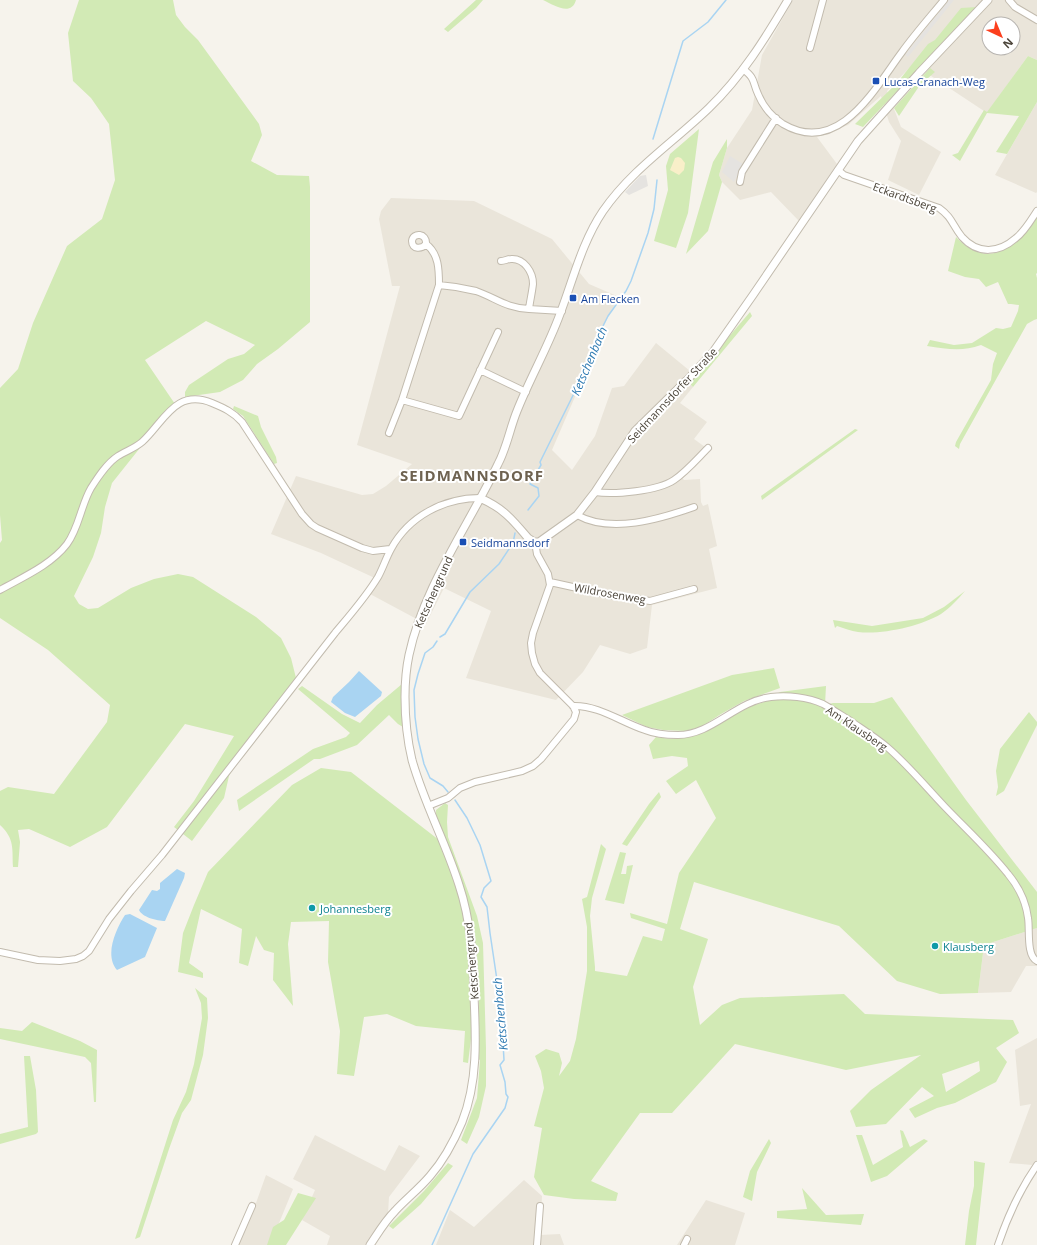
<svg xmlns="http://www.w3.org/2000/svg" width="1037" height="1245" viewBox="0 0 1037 1245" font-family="'Open Sans',sans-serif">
<rect width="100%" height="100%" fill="#f6f3ec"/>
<!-- residential -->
<path fill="#eae5da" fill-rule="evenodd" d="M793,0h244v60l-9,-4 -41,57 -74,-49 -26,27 14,36 40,25 -22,43 -31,-15 13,-39 -12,-19 -8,-26 -33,29 -31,12 20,27 -38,57 -28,-29 -31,8 -18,-18 -3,-7 8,-27 25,-38 10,-55zM989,24h24v24h-24z
M1037,102v90l-1,1 -41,-18z
M391,198l83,3 78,38 37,45 30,13 -19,35 -7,23 -41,95 20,20 23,-34 17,-48 12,-2 32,-43 34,28 -7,6 10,10 -13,16 27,19 -13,17 11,8 -27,26 6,7 16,-1 1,23 2,4 5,-2 9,42 -8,3 8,39 -65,17 -5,43 -17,6 -30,-9 -17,27 -27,28 -90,-22 25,-67 -47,-23 -18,36 -56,-30 9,-14 -58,-27 -50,-19 25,-58 66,19 11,-1 13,-8 26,-22 -55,-19 43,-159h-8l-13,-67 2,-8z
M1037,928v38h-11l-15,26 -33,1 6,-48z
M1037,1038v122l-5,5 -23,-2 22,-59 -11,2 -5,-56z
M315,1135l70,36 14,-26 21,11 -31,41 -1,17 -22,31h-39l3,-9 -28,-16 13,-30 -22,-11z
M266,1175l27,14 -23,56h-37l19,-43 4,1z
M524,1180l18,16 -2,39 20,-1 4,11h-128l14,-35 24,17z
M706,1200l39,13 -10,32h-58z"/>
<!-- green -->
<path fill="#d2eab5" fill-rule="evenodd" d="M79,0h94l3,15 9,12 13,13 61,84 3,11 -11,26 26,14 32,1 1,11v135l-32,27 -21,15 -14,16 -23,12 -35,5v-5l4,-7 39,-26 16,-5 11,-9 -49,-24 -61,39 30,44 -63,79 -7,24 -4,26 -8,24 -19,39 5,8 9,5 10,-1 33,-20 23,-9 24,-5 15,3 63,40 25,21 10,20 5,20 -48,61 -19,37 -5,22 -32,43 -18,-14 20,-26 40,-65 -49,-12 -78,103 -37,20 -41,-18 -11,1 2,12 -2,25h-5c-1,-18 2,-28 -13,-42v-34l8,-4 46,7 53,-72 3,-17 -62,-55 -48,-32v-75l2,-3 -2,-25v-127l18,-19 15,-46 34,-77 35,-27 13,-39 -6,-56 -18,-26 -18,-17 -5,-48z
M476,0h7l-7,8 -28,24 -4,-3z
M543,0h33c-5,17 -22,5 -33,0z
M977,7l-114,120 -8,-3 42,-41 31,-39 7,-4 26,-32z
M1028,56l9,4v42l-30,52 -11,-2 23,-36 -32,-3 -27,48 -8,-6 6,-2 26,-43 3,2z
M930,68l5,4 -15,13 -21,31 -5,-8z
M699,129l-11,84 -12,35 -22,-7 14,-51 -2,-24 4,-12z
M727,139v9l-8,27 3,7 -14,49 -22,23 27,-92z
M1037,215v58l-1,1 1,4v41l-3,1 -7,4 -67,120 -1,5 -4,-3 1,-4 35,-62 2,-16 4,-11 -16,-8c-19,7 -34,4 -54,1l3,-6 24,5 18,-2 24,-15 7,1 8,-2 7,-16 1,-6 -8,-1h-3l-10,-22 -12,5 -7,-8 -14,-2 -17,-6 8,-34c15,16 35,24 54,8 10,-8 18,-20 27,-30z
M750,312l2,4 -59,71 -4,-4z
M234,406l24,10 3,11 15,30 1,6 -3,1 -31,-48 -10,-7z
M855,429l3,1 -96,70 -1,-4z
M965,591c-7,8 -15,17 -24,23 -20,12 -59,21 -83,18 -7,-1 -14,-4 -21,-6l-2,2 -2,-8 39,6 51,-8 21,-11z
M774,668l6,20 -36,13 -23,13 -20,13 -16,4 -22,-1 -16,-3 -25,-12 110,-40z
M402,684l1,43 -5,-3 -9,-9 -32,30 -37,14h-6l-75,52 -2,-11 76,-51 33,-12 4,-4 -52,-44 4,-3 40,28 18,9 17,-18z
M826,686l-1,19 8,-2h41l18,-6 74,103 71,92v36l-53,17 -6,48 -38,1 -43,-13 -58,-55 -145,-44 -14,47 28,10 -15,48 7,38 22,-20 18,-7 104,-4 21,20 148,6 6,13 -23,15 11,14 -11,20 -41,21 -18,5 -22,10 -6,-9 25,-13 -12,-9 -36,37 -30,3 -6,-16 21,-21 50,-35 -75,15 -111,-26 -63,69h-32l-49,68 27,12 -2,8 -42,-2 -30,-4 -10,-18 8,-49 -8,-2 10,-38 -3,-17 -6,-15 11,-7 13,4 3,10 -3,13 11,-15 6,-22 11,-68v-44l-5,-28 5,-2 14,-53 5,5 -14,49 -2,18 5,51v4l32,5 16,-40 19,5 3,-12 -34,-11 -1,-5 37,11 12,-51 37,-55 -20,-38 -20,14 -10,-13 22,-15 -1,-8 -15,-2 -19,3 -4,-14 7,-8 15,2 16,-2 15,-4 40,-24 22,-7 16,-10zM979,1061l1,10 -34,21 -4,-18z
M1029,712l8,10v3l-33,66 -8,5 2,-9 -2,-16 4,-22z
M321,768l30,4 88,68 17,46 9,30 6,49 1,66 -4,32 -5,-1 2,-31 -49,-5 -29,-12 -23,3 -10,59 -17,-2 3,-43 -12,-69 1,-41 -38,1 -3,22 5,62 -20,-26 1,-27 -10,-3 -8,-14 -8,30 -9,-3 3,-34 -41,-20 -12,54 14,10v5l-25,-6 5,-39 11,-28 14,-33 84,-87z
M659,792l2,5 -34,49 -5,-2 27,-40z
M445,803l3,2 -1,17 1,15 29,79 6,27 3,105v38l-7,31 -12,27 -6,-4 16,-42 3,-38 -2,-1c2,-51 2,-105 -10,-155 -7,-29 -21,-61 -32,-89v-5z
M620,852l6,1 -5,21h5l1,-8 6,-1 -9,39 -19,-4z
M195,988l12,10 1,20 -5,37 -12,45 -9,13 -13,36 -29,88 -5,2 38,-119 13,-28 8,-28 8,-46 -1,-15z
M32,1022l48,19 17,9 -1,52h-2l-3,-39 -6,-6 -85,-18v-11l22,3z
M24,1056h6l6,34 2,42 -2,2 -36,10v-10l28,-7z
M900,1130l3,1 7,16 14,-8 4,2 -41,35 -16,6 -15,-47h6l11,30 30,-18z
M769,1139l2,4 -14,29 -5,29 -9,-4 7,-26z
M974,1161l11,2 -9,82h-11l4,-34 5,-25z
M448,1163l5,3 -32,38 -28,25 -4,-3 35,-35z
M802,1188l24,27 38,-1 -3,11 -84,-7v-7l30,-2z
M298,1193l18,5 -30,47h-19l6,-18 11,-7z"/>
<!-- sand -->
<path fill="#f9efc9" d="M678,157l3,1 4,5 -1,7 -5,5 -9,-5 5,-12z"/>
<!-- parking -->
<path fill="#e5e3e0" d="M949,0h5l-46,57 -3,-2z
M730,156l13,8 -9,18 -12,-10z
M646,175l2,11 -19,9 -4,-3 15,-16z"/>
<!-- water -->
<path fill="#a9d4f2" d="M359,671l23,21 -1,4 -26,21 -10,-4 -14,-11 2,-5 16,-15z
M177,869l8,4 -1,5 -19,43c-8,0 -23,-4 -26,-11l13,-20 5,1 3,-2v-6z
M130,914l27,14 -12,29 -28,13c-13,-15 -1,-41 8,-55z"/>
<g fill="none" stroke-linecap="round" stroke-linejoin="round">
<!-- stream -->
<path stroke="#a9d4f2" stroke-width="1.5" d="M653,139l30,-98 25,-19 18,-22
M528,510l11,-14 -1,-8 -8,-4 11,-19 -1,-3 53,-107 7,-23 8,-16 18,-25 5,-10 17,-48 6,-24 3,-29
M440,637l5,-3 25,-42 29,-28 14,-21 2,-10
M437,641l-4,6 -8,6 -7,21 -4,16 1,27 3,22 6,25 6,14 13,8 5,6
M432,1245l41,-91 32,-46 3,-11 -2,-3 -1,-12 -5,-17 4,-5 -3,-53 -11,-74 -3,-26 -6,-10 3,-9 7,-7 -11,-36 -13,-27 -12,-18"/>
<defs>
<path id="minor" d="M1009,0l6,7 22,13
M810,48l13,-48
M743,69c13,10 9,12 15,25 5,12 14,23 25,30 56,33 92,-36 119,-72 13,-18 28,-35 42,-52
M838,170l6,5 95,33c14,10 13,17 23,29 16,18 37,16 54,1 9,-7 15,-18 21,-27
M740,182l2,-10 34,-54
M426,244c-4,5 -14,6 -14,-3 1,-9 15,-8 14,3 13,10 13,26 13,41 13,1 25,3 37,6 20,7 30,17 53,18
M501,261c3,0 7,-2 10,-2 13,-1 22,13 22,25 -1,9 -3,17 -4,25l33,2
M480,370l46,22
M402,400l57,16 39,-84
M389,433l13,-33 37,-115
M595,492c19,3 63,-1 79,-12 12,-8 23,-21 34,-32
M577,515c34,19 83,4 117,-8
M550,582l59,13 41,6 44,-12
M0,590c23,-13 51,-25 67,-46 12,-16 14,-39 24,-56 7,-11 16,-25 27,-32 8,-5 17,-8 24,-14 22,-20 33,-54 70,-39 12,5 21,9 30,19l60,92 9,10 6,4 45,20 11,3 17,-2
M573,706c25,-1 48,16 72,24 10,4 22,5 33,5 34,0 58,-34 93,-38 16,-2 37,0 52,7 9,5 18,11 26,16 13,9 26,17 38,27 21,18 39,40 58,60 21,22 44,43 63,67 10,12 18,28 20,44 2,11 -2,38 9,43
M428,806l20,-8 12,-10 15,-6 47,-11 11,-5 8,-7 33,-40 2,-7 -3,-6 -33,-33 -5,-9 -3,-11 -1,-10 2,-10 17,-48 -2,-11 -11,-20 -2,-12
M0,952l38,8 22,1 16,-2 7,-3 6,-5 20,-32 22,-28 31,-36 173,-222c15,-18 31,-36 43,-56 5,-9 8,-19 13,-28 18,-33 53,-51 89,-51
M235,1245l17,-39
M537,1245l3,-39
M684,1245l3,-6
M998,1245c10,-30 21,-54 39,-80"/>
<path id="tertiary" d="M480,498c23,10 32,21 48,40l6,4h5l38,-27 18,-23 40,-61 54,-53 24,-26 40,-57 105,-154 61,-68 69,-73
M370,1245c8,-12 15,-24 25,-34 11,-12 24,-22 35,-35 14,-16 24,-35 32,-54 16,-40 14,-84 12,-126 -1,-38 -3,-75 -15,-111 -13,-42 -35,-82 -47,-125 -5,-21 -7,-42 -7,-63 0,-14 1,-28 4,-42 14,-67 60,-130 89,-191 9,-17 12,-36 19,-53 13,-33 31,-64 43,-97 13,-34 22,-72 43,-103 29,-42 71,-69 106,-103 33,-32 56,-69 79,-108"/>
</defs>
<!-- minor casing -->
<use href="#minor" stroke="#c2bbae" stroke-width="8"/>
<!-- tertiary casing -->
<use href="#tertiary" stroke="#c2bbae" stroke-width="9"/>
<!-- minor -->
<use href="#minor" stroke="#fff" stroke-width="6"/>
<!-- tertiary -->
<use href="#tertiary" stroke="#fff" stroke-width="7"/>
</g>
<!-- markers -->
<g fill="#1a4fb4" stroke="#fff" stroke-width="1.5">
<rect x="872" y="77" width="8" height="8" rx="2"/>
<rect x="569" y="294" width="8" height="8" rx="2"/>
<rect x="459" y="538" width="8" height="8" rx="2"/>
</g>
<g fill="#0f9aa8" stroke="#fff" stroke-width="1.5">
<circle cx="312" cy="908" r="4"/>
<circle cx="935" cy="946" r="4"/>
</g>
<g text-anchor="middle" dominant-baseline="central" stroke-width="4" stroke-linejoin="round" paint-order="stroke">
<!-- transit labels -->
<g font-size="11" fill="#164399" stroke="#fff" text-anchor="start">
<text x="884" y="81">Lucas-Cranach-Weg</text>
<text x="581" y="298">Am Flecken</text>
<text x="471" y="542">Seidmannsdorf</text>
</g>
<!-- street labels -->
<g font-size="11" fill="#4b4439" stroke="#fff">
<text transform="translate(905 197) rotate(20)">Eckardtsberg</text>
<text transform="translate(672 395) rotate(-47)">Seidmannsdorfer Straße</text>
<text transform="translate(433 592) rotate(-66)">Ketschengrund</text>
<text transform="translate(610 593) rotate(10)">Wildrosenweg</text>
<text transform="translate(857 728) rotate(34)">Am Klausberg</text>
<text transform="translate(471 961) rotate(-95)">Ketschengrund</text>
</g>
<!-- culture labels -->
<g font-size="11" fill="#0d838f" stroke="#fff" text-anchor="start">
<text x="320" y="908">Johannesberg</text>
<text x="943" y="946">Klausberg</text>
</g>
<!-- water labels -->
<g font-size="12" font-style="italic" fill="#2e7ab2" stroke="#fff">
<text transform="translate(589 361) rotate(-67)">Ketschenbach</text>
<text transform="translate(500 1014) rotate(-95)">Ketschenbach</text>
</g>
<!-- district labels -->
<g font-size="15" font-weight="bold" letter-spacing="1" fill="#6e6250" stroke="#fff">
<text x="472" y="475">SEIDMANNSDORF</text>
</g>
</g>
<!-- north arrow -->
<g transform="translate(1001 36) rotate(136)"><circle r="19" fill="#ffffff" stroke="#b7b4b0"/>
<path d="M0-3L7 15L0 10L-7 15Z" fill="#fc3f1d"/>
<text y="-6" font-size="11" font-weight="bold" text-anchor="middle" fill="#4b4439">N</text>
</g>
</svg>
